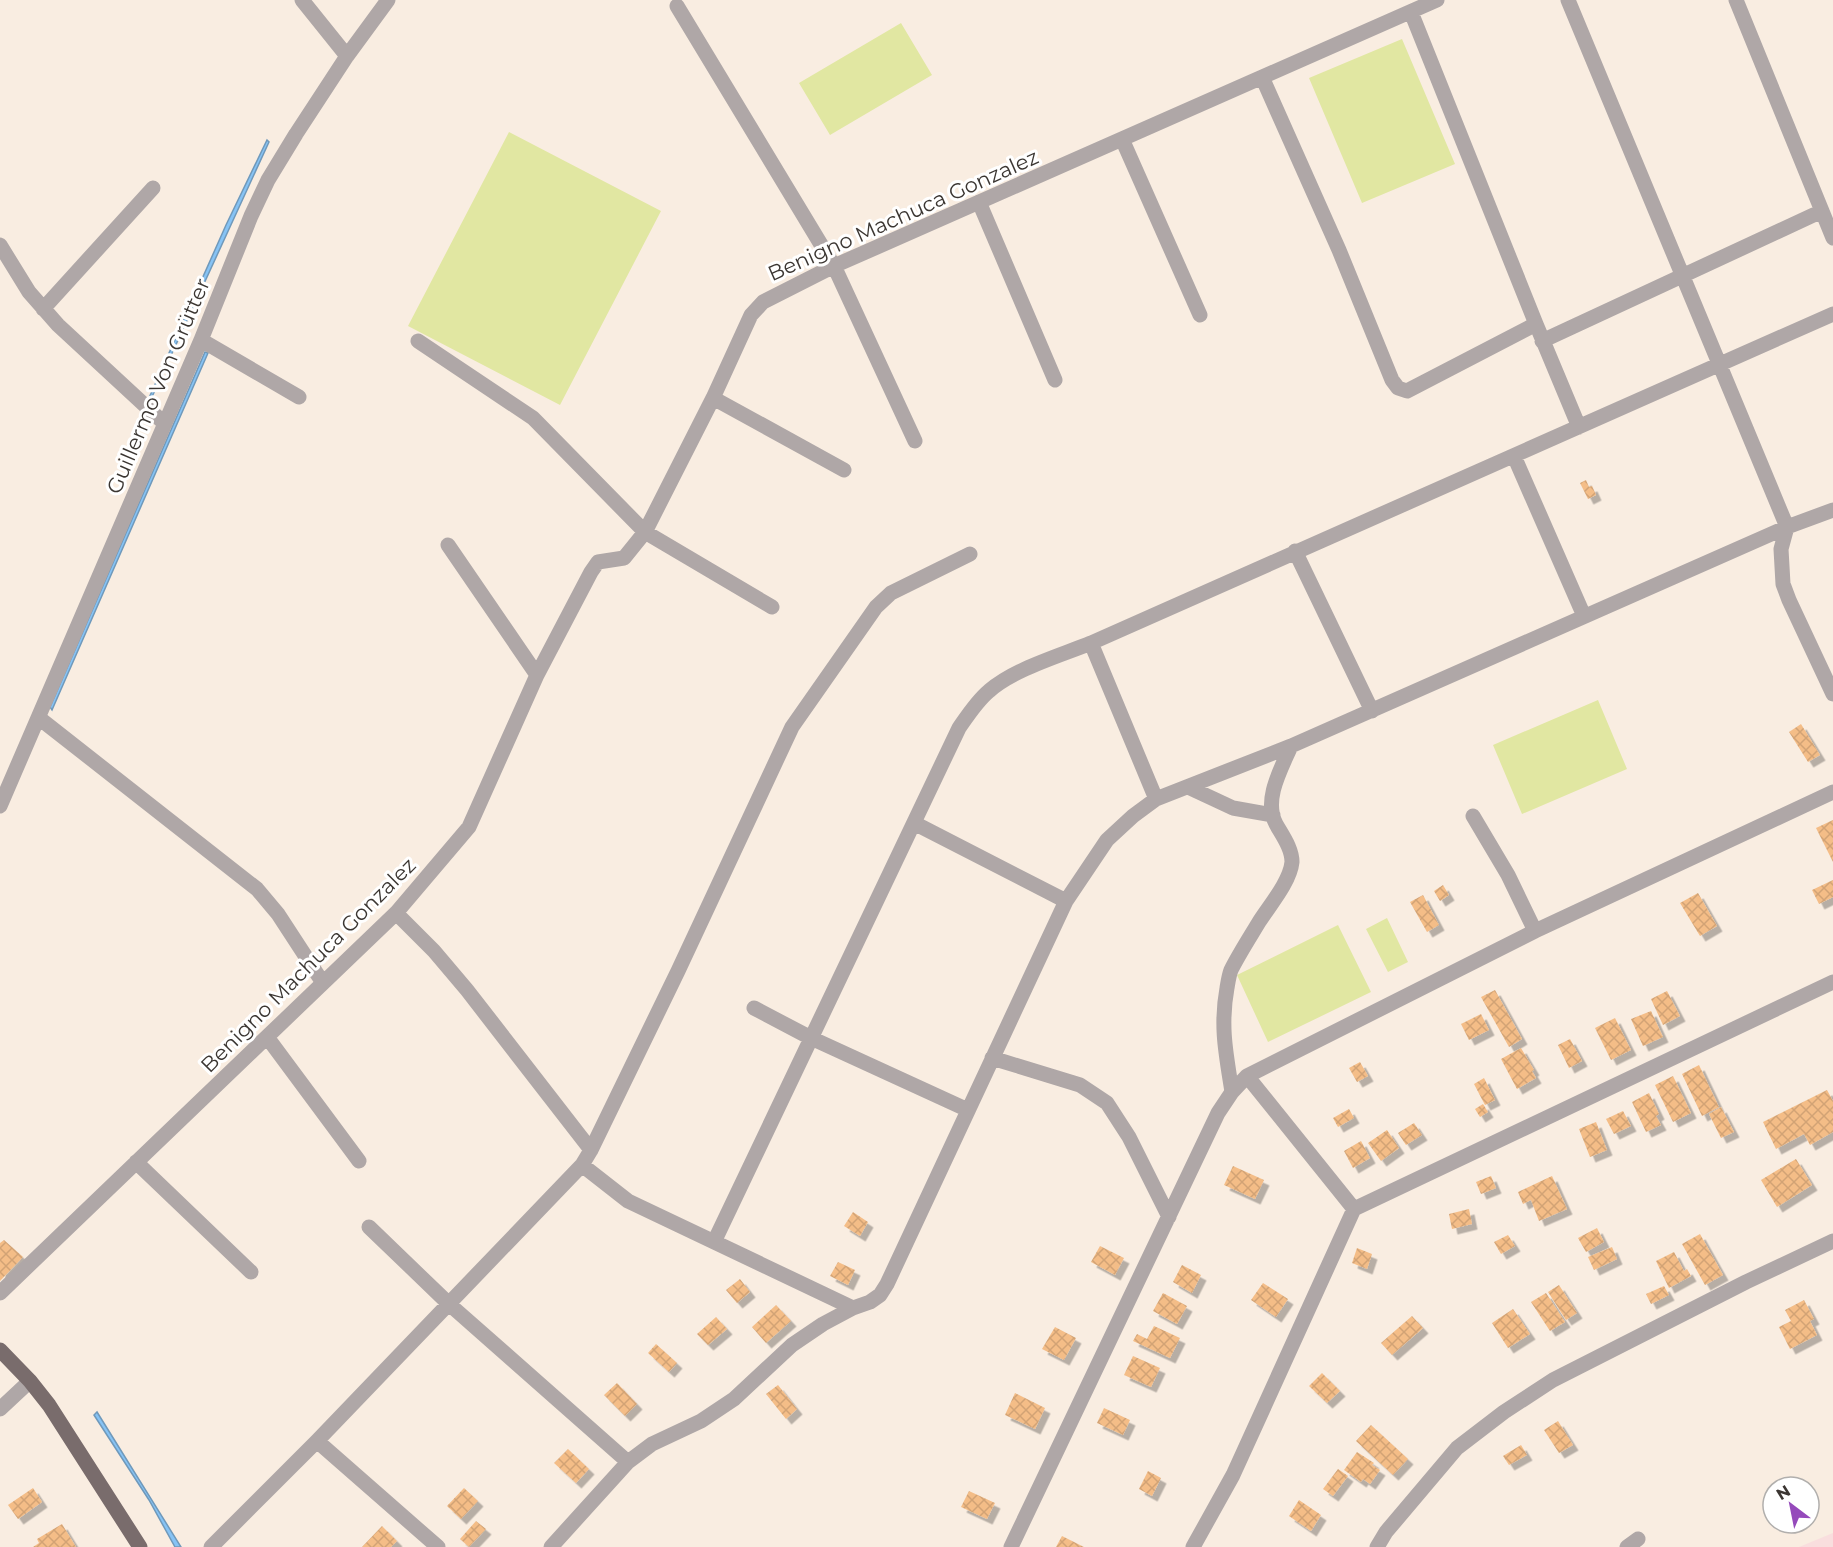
<svg xmlns="http://www.w3.org/2000/svg" width="1833" height="1547" viewBox="0 0 1833 1547" font-family="Montserrat,sans-serif">
<defs>
<pattern id="building-cross-hatch" width="8" height="8" patternUnits="userSpaceOnUse" patternTransform="scale(1.5)"><rect width="8" height="8" fill="#f4bd87"/><path d="M0 0l8 8M0 8l8-8" fill="none" stroke="#d2a375"/></pattern>
<filter id="shadow"><feDropShadow dx="5.5" dy="5.5" stdDeviation="0" flood-color="#0004"/></filter>
</defs>
<rect width="100%" height="100%" fill="#f9ede1"/>
<!-- education -->
<path fill="#f9dede" d="M1833,1533v14h-34z"/>
<!-- green -->
<path fill="#e1e7a2" d="M901,23l31,52 -102,60 -31,-52z
M1402,39l53,125 -93,39 -53,-125z
M509,132l152,79 -101,194 -152,-79z
M1598,700l29,69 -105,45 -29,-69z
M1387,918l21,44 -20,10 -22,-43z
M1338,925l33,67 -103,50 -31,-67z"/>
<!-- water -->
<path fill="#86c3f5" stroke="#7099ba" stroke-width="1.5" d="M267,140l2,2 -118,257 -2,-1 77,-173z
M205,352l3,1 -156,357 -2,-3z
M97,1412l84,135h-6l-26,-47 -55,-85z"/>
<!-- building -->
<path fill="url(#building-cross-hatch)" filter="url(#shadow)" d="M1586,480l3,7 3,-1 4,9 -8,4 -8,-16z
M1801,724l19,31 -12,7 -19,-30z
M1833,820v42l-17,-34z
M1833,880v17l-14,7 -7,-14z
M1443,885l6,10 -9,6 -6,-10z
M1698,893l19,33 -17,10 -20,-33z
M1423,895l16,30 -12,7 -17,-30z
M1495,990l27,49 -13,8 -28,-50z
M1667,991l13,25 -17,9 -12,-26z
M1651,1011l12,26 -20,9 -12,-27z
M1481,1014l8,16 -20,10 -8,-16z
M1615,1018l16,32 -20,10 -16,-32z
M1570,1039l12,22 -13,7 -11,-23z
M1521,1048l13,22 -2,1 4,7 -19,11 -16,-30z
M1360,1062l8,14 -11,6 -8,-14z
M1699,1065l20,42 -17,9 -20,-42z
M1673,1076l18,37 -18,9 -18,-37z
M1484,1078l11,22 -10,5 -11,-21z
M1827,1090l6,11v31l-23,13 -6,-11 -28,15 -13,-27z
M1649,1093l10,21 -3,2 5,9 -15,7 -14,-30z
M1483,1104l5,8 -8,5 -5,-8z
M1721,1107l13,25 -13,6 -12,-24z
M1349,1109l5,9 -16,9 -5,-9z
M1623,1111l8,15 -17,8 -8,-15z
M1596,1122l11,28 -17,7 -11,-28z
M1414,1123l8,12 -16,10 -8,-12z
M1387,1130l12,18 -18,13 -13,-18z
M1361,1141l9,17 -17,10 -9,-17z
M1796,1159l16,26 -35,22 -16,-27z
M1233,1166l31,14 -9,19 -31,-14z
M1491,1176l5,12 -15,6 -5,-12z
M1552,1176l15,33 -28,12 -8,-21 -8,4 -5,-12z
M1469,1209l3,15 -20,5 -3,-15z
M853,1212l15,10 -8,14 -16,-10z
M1597,1228l7,14 -18,10 -8,-14z
M1700,1234l23,41 -18,10 -23,-41z
M1508,1235l7,11 -14,8 -7,-12z
M4,1240l19,17 -23,24v-38z
M1100,1246l24,12 -9,17 -24,-13z
M1612,1247l5,12 -23,11 -6,-13z
M1357,1248l15,6 -5,15 -15,-6z
M1674,1252l10,19 3,-2 4,7 -22,12 -13,-27z
M838,1262l17,8 -7,15 -18,-9z
M1182,1265l19,10 -9,18 -19,-11z
M740,1279l10,13 -13,11 -11,-13z
M1263,1283l25,16 -12,18 -25,-17z
M1559,1285l18,28 -11,7 -18,-28z
M1664,1286l5,9 -18,9 -5,-10z
M1163,1293l24,13 -10,18 -24,-13z
M1546,1293l19,29 -15,9 -19,-29z
M1804,1300l10,19 -4,2 7,14 -27,14 -11,-22 12,-6 -6,-11z
M776,1305l15,16 -25,22 -14,-16z
M1513,1309l17,25 -22,14 -16,-25z
M1412,1316l11,12 -31,27 -11,-12z
M716,1317l11,12 -19,16 -11,-11z
M1154,1326l26,12 -10,20 -37,-17 4,-7 10,5z
M1055,1327l21,11 -12,22 -22,-11z
M656,1344l21,19 -8,9 -21,-19z
M1133,1356l27,12 -9,19 -27,-12z
M1322,1373l18,18 -13,12 -18,-17z
M617,1383l20,21 -12,12 -21,-21z
M778,1385l19,24 -11,10 -20,-25z
M1015,1393l30,15 -10,21 -30,-14z
M1104,1408l26,12 -7,15 -26,-12z
M1558,1421l15,24 -14,8 -15,-23z
M1371,1425l37,34 -15,16 -37,-34z
M1521,1445l6,10 -18,10 -6,-9z
M568,1449l21,20 -13,14 -22,-20z
M1357,1452l17,11 -2,2 8,5 -10,14 -7,-5 -2,3 -17,-12z
M1338,1469l10,7 -15,20 -10,-7z
M1148,1471l13,7 -9,18 -13,-7z
M33,1488l9,14 -24,17 -10,-14z
M464,1488l14,13 -17,18 -14,-13z
M969,1491l26,12 -8,16 -26,-12z
M1299,1500l22,15 -10,16 -22,-15z
M476,1521l10,8 -17,18 -9,-8z
M62,1524l14,23h-43l6,-4 -2,-4z
M382,1526l15,15 -6,6h-29z
M1062,1536l22,11h-28z"/>
<g fill="none" stroke-linecap="round" stroke-linejoin="round">
<!-- minor -->
<path stroke="#afa7a7" stroke-width="15" d="M302,0l45,56
M1568,0l219,527 -6,22 2,35 6,16 44,94
M1736,0l97,238
M677,6l157,260 81,175
M1411,12l125,312 43,103
M1262,77l77,173 53,130 6,8 9,3 129,-67
M1122,139l78,176
M979,202l76,178
M0,245l29,47 29,33 107,99
M43,309l110,-121
M201,340l98,57
M418,341l115,77 112,114 127,75
M1542,341l280,-130
M713,398l131,72
M1514,456l70,160
M448,545l89,130
M1295,551l77,160
M1091,643l65,156
M39,718l218,171 21,25 45,69
M1188,787l45,21 40,7
M0,806l201,-466 50,-124 17,-36 28,-46 51,-78 41,-56
M1473,816l35,59 27,56
M914,823l152,78
M396,913l38,38 33,39 124,160
M754,1008l57,30 157,72
M267,1037l92,124
M992,1058l88,27 27,18 22,34 40,80
M1247,1076l107,133
M1232,1092c-6,-38 -12,-66 -5,-104 1,-6 2,-13 4,-18 8,-16 19,-33 28,-48 10,-16 31,-40 33,-60 0,-14 -10,-27 -16,-38 -13,-24 5,-55 15,-78
M136,1162l115,110
M582,1165l46,36 225,107
M369,1227l80,77 179,158
M714,1242l245,-514c9,-13 18,-27 30,-37 25,-22 70,-35 102,-48l742,-329
M0,1293l396,-380 73,-86 68,-152 54,-103 7,-10 26,-4 21,-26 68,-134 38,-83 12,-13 71,-36 603,-266
M0,1409l30,-28
M317,1441l121,106
M211,1547l106,-106 265,-276 9,-15 87,-179 114,-244 84,-120 15,-14 79,-39
M551,1547l77,-85 24,-18 49,-23 33,-22 58,-54 31,-21 30,-16 17,-6 10,-7 7,-11 179,-383 41,-61 26,-24 23,-17 135,-53 496,-219 46,-17
M1011,1547l207,-434 14,-21 15,-16 288,-145 298,-139
M1193,1547l40,-72 121,-266 479,-227
M1377,1547l9,-15 71,-84 47,-36 49,-32 193,-98 87,-41
M1627,1547l11,-8"/>
<!-- major -->
<path stroke="#796c6c" stroke-width="15" d="M0,1350l30,31 19,24 91,142"/>
</g>
<g text-anchor="middle" dominant-baseline="central" stroke-width="6" stroke-linejoin="round" paint-order="stroke">
<!-- street labels -->
<g font-size="21" fill="#3b3632" stroke="#fff">
<text transform="translate(903 215) rotate(-24)">Benigno Machuca Gonzalez</text>
<text transform="translate(158 386) rotate(-67)">Guillermo Von Grütter</text>
<text transform="translate(308 965) rotate(-45)">Benigno Machuca Gonzalez</text>
</g>
</g>
<!-- north arrow -->
<g transform="translate(1791 1505) rotate(328)"><circle r="28" fill="#ffffff" stroke="#b1afad" stroke-width="1.5"/>
<path d="M0-4.5L10 22L0 15L-10 22Z" fill="#954abb"/>
<text y="-9" font-size="16" font-weight="bold" text-anchor="middle" fill="#3b3632">N</text>
</g>
</svg>
